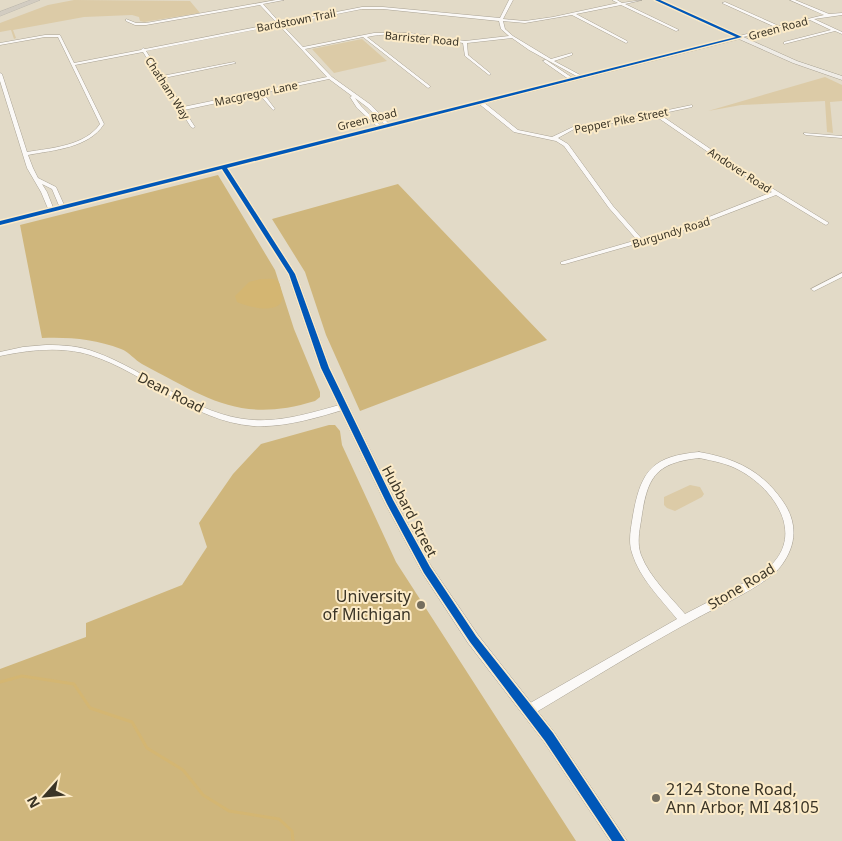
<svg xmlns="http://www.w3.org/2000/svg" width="842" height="841" viewBox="0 0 842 841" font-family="'Noto Sans',sans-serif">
<rect width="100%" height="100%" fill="#e2dac7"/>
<!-- green -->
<path fill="#dccba7" d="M74,0l116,1 10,12 -56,9 -4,-1 -1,-4 -7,-2 -48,2 -71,13 3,8 -2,1 -3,-9 -11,2v-9l48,-18z
M362,39l25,22 -53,12 -22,-24z
M825,77l17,8v16l-12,1 3,31 -6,-1 -2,-31 -84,4 -33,6z
M690,485l10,2 4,7 -2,3 -27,14 -8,-3 -3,-3v-8z"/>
<!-- forest -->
<path fill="#cfb67c" d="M218,175l57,95 19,59 26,63v5l-5,4c-75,23 -108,-3 -173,-37 -7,-4 -13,-12 -21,-15 -26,-10 -51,-12 -79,-11l-22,-113z
M398,184l149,156 -187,71 -34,-76 -21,-63 -33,-53z
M329,425h6l5,6 2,14 54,117 180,279h-576v-172l86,-32v-14l96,-38 25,-38 -8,-24 34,-49 28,-30z"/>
<!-- water -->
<path fill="#d4b672" d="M261,279c5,0 11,-1 15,1 4,2 4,6 5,10 9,27 -31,18 -44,12l-2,-6 14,-14z"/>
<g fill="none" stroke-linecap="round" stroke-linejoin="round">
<!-- stream -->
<path stroke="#d4b672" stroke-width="3" d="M0,682l22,-6 52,8 16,24 42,14 15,26 36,22 20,25 26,16 50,8 13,12 1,10"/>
<defs>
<path id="street" d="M276,0h8l-21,4 17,19 82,-16h21l117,11 9,-18h4l-10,19 22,2 28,-4 65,-14 -6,-3h5l5,3 20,-3 -17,4 54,26 -3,1 -55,-26 -45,9 51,27 1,1 -2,1 -54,-28 -47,8 -22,-2 2,8 8,7 38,23 21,-6v2l-18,6 28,15v2h-2l-51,-28 -17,-12 -45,5 1,12 22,18 1,1 -2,1 -24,-19 -2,-13c-31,-5 -65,-13 -96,-6l63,49v1l-2,1 -65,-51 -58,12 27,28 39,28 20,21 -4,1 -20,-20 -12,-9 6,8 21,21v1l-2,1 -23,-21 -7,-11 2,-1 -23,-17 -66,14 12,16 -2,1 -14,-16 -75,16 11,17 -2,1 -2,-1 -48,-75 -68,13 29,59c-15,24 -50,26 -76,31l5,13 5,10 18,9 9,20 -5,1 -8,-19 -10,-5 5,8 7,18 -3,2 -2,-1 -8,-19 -14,-24 -27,-87v-8l2,1 25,78c24,-4 58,-6 73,-28l-42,-87h-13l-45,8v-2l45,-8h15l14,28 67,-13 2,-2 2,1 132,-26 -17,-18 -114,20h-11l-9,-4v-2l10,4h10zM362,9h21l116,12 2,8 8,7 -44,5 -55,-8h-36l-71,14 -21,-22zM279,25l48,52 -144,30 -19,-29 72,-15 -2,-1 -72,14 -16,-25z
M790,0h5l34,14 13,-1v2l-28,4 28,13v2l-7,-3 -51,13v-2l47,-12 -21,-10 -71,18v-2l36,-9 -53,-24 3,-1 54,24 45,-11z
M545,60h1l28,19 -4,1 -26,-18 -1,-1z
M478,101h4l36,29 34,7 23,-11 45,-6 72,-15v2l-33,7 72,49 98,60 -3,2 -2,-1 -48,-29 -91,35 -120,34h-4v-2l76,-22 -28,-32 -45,-62 -8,-5 -42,-9 -36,-29zM654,115l73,50 45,27 -91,36 -39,11 -29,-33 -45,-62 -10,-6 18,-10 44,-6z
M804,133l38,3v2l-36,-3 -2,-1z
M842,273v4l-28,14 -3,-2z
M46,345c17,0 34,1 49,7 54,19 99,64 158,68 30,2 61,-8 90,-16l4,3 -1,2c-30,9 -63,19 -93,17 -62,-5 -106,-53 -163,-71 -29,-9 -61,-5 -90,1v-4l23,-5z
M699,452c35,6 62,18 83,48 16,22 15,45 -1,66 -14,19 -62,40 -84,52 -56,30 -110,64 -164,96l-4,1 -4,-1 -1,-4 1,-4 152,-87c-16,-20 -37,-40 -45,-66 -4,-12 -1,-25 1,-38 8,-45 20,-59 66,-63zM699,458c14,3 27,5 40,12 32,17 64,59 35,92 -7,8 -17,13 -25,18 -21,12 -43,23 -64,34 -15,-18 -35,-36 -44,-59 -4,-11 -2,-23 0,-34 6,-43 13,-58 58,-63z"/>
<path id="secondary" d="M655,0h6l136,61 45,15v4l-49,-17 -54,-24 -511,129 68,106 34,94 64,131 37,67 47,69 76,97 73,109h-17l-66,-99 -76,-99 -45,-69 -37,-69 -66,-137 -32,-94 -66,-105 -222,56v-4l735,-184z"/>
<path id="highway" d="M31,0h9l-40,16v-4z"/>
</defs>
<!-- street casing -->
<use href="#street" stroke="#a9a294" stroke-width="1"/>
<!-- secondary casing -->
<use href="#secondary" stroke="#a9a294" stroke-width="1"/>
<!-- highway casing -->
<use href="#highway" stroke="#bebab0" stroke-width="1"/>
<!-- street -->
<use href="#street" fill="#fbf9f7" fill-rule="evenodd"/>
<!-- secondary -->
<use href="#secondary" fill="#efece6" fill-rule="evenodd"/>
<!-- highway -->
<use href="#highway" fill="#d2ccc1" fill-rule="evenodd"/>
<defs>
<path id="cycleway" d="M655,0h5l82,37 -515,131 68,106 34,94 64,132 37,67 46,69 77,97 72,108h-13l-67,-100 -75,-99 -46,-69 -37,-69 -66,-136 -32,-94 -67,-105 -222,56v-4l736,-184z"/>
</defs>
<!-- cycleway casing -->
<use href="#cycleway" stroke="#fcebc8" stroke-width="3"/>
<!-- cycleway -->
<use href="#cycleway" fill="#0057b8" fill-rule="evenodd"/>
</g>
<!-- markers -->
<g fill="#756e5e" stroke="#fcebc8" stroke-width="2">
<circle cx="421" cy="605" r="5"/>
<circle cx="656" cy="798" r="5"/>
</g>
<g text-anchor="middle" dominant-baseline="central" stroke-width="4" stroke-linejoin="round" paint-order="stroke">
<!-- far-street labels -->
<g font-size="11" fill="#3a3426" stroke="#fcebc8">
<text transform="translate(296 20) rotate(-11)">Bardstown Trail</text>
<text transform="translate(778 28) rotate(-15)">Green Road</text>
<text transform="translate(422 38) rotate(5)">Barrister Road</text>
<text transform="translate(168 88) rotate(57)">Chatham Way</text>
<text transform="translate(256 93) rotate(-12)">Macgregor Lane</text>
<text transform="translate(367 119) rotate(-14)">Green Road</text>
<text transform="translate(621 120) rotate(-11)">Pepper Pike Street</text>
<text transform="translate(740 170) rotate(33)">Andover Road</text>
<text transform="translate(671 232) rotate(-17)">Burgundy Road</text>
</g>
<!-- street labels -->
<g font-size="14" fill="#3a3426" stroke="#fcebc8">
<text transform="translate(171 392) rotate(27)">Dean Road</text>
<text transform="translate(410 511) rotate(62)">Hubbard Street</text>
<text transform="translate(741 586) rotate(-31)">Stone Road</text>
</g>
<!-- near-poi labels -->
<g font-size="16" fill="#3a3426" stroke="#fcebc8" text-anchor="end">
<text x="411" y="596">University<tspan x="411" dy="18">of Michigan</tspan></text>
<text x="666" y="789" text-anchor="start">2124 Stone Road,<tspan x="666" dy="18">Ann Arbor, MI 48105</tspan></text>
</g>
</g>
<!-- north arrow -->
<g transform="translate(45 796) rotate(243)" stroke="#fcebc8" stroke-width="4" paint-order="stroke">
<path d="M0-4L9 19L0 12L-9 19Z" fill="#3a3426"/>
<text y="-8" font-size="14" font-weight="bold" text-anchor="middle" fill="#3a3426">N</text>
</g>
</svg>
